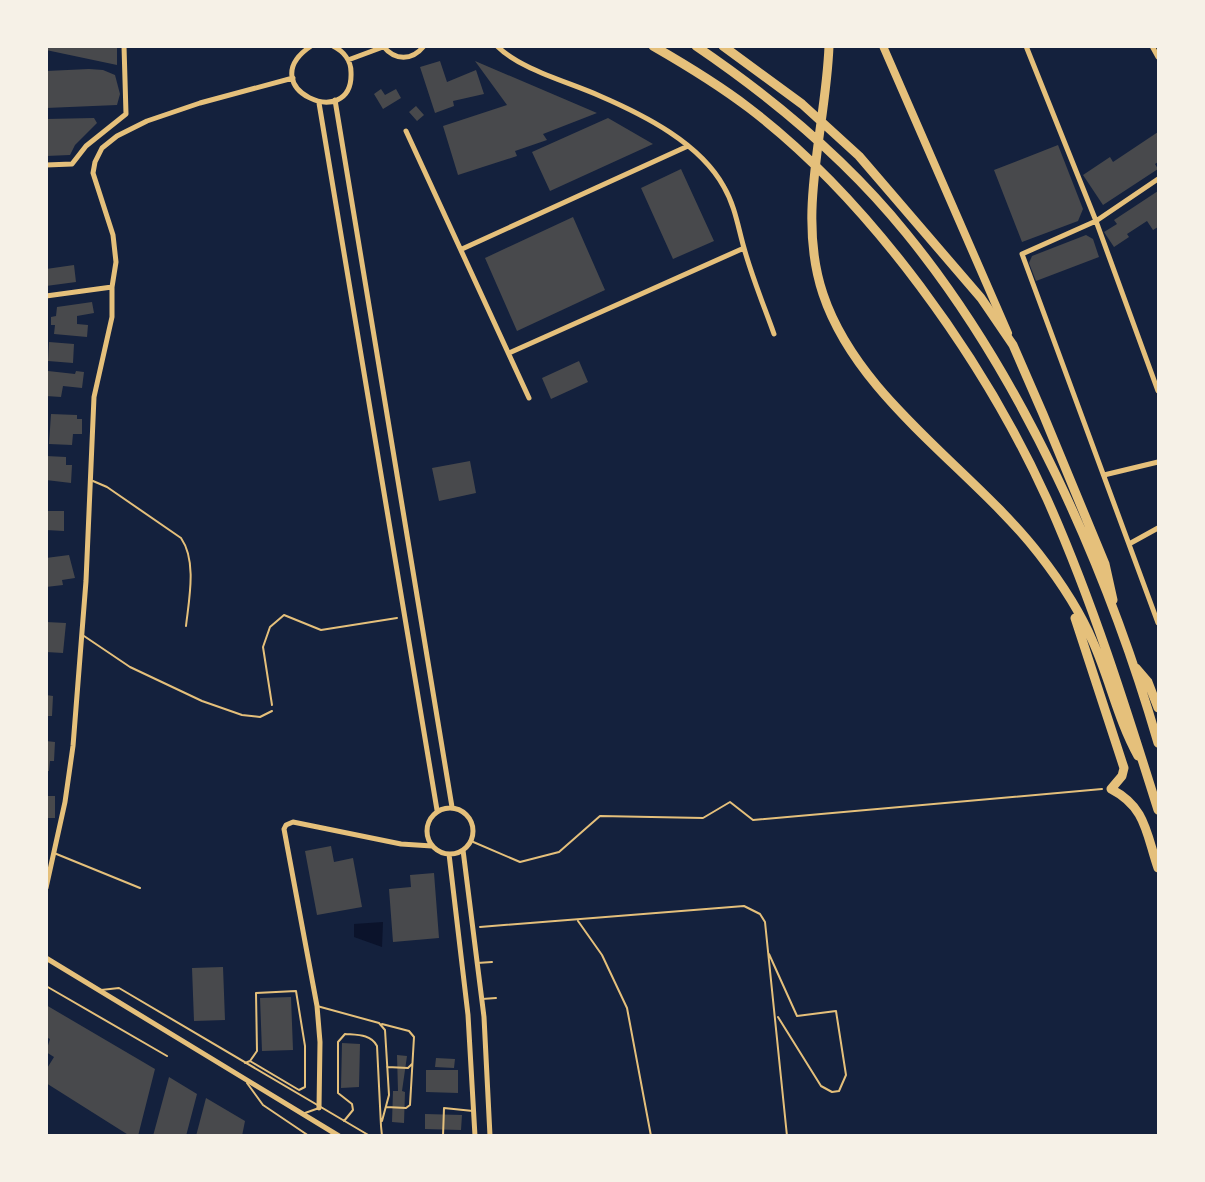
<svg xmlns="http://www.w3.org/2000/svg" width="1205" height="1182" viewBox="0 0 1205 1182" font-family="'Sofia Sans Condensed',sans-serif">
<rect width="100%" height="100%" fill="#14213d"/>
<!-- water -->
<path fill="#0b132b" d="M383,922l-1,25 -28,-10v-13z"/>
<!-- building -->
<path fill="#48494c" d="M46,46h71v19l-71,-15z
M440,61l7,21 29,-12 8,24 -31,7 1,5 -19,7 -15,-46z
M475,61l122,52 -54,21 4,6 -32,11 2,5 -59,19 -15,-49 64,-21z
M89,69l14,1 12,5 5,19 -3,11 -71,3v-37z
M381,89l4,6 11,-6 5,9 -18,11 -9,-15z
M416,106l8,9 -7,6 -8,-9z
M94,118l3,5 -22,22 -5,10 -24,1v-37z
M608,118l45,26 -103,47 -18,-39z
M1158,132v30l-3,2 3,5 -55,36 -20,-30 27,-18 3,5z
M1058,145l25,64 -5,12 -56,21 -28,-72z
M681,169l33,72 -41,18 -32,-71z
M1158,191v36l-5,3 -6,-9 -20,13 2,3 -15,10 -10,-15 13,-8 -3,-4z
M573,217l32,73 -88,41 -32,-73z
M1086,235l7,4 6,18 -63,24 -7,-18 3,-7z
M74,265l2,17 -30,4v-17z
M92,302l2,11 -17,3v8l11,1 -1,12 -33,-3 1,-9h-4v-8l5,-1 1,-9z
M49,342l25,2 -1,19 -25,-2z
M579,361l9,21 -37,17 -9,-21z
M48,371l27,3 1,-3 8,1 -2,16 -19,-2 -2,11 -15,-1z
M51,414l26,1v4h5v15h-9l-1,11 -23,-1z
M46,456l20,1v8h6l-1,18 -25,-3z
M470,461l6,32 -37,8 -7,-33z
M46,511h18v20l-18,-1z
M69,555l6,23 -13,2 1,5 -17,2v-29z
M46,622l20,1 -3,30 -17,-1z
M46,695l7,1 -1,20h-6z
M46,741l9,1 -1,19h-4l-1,10h-3z
M46,796h9v22h-9z
M331,846l3,16 19,-4 9,49 -45,8 -12,-64z
M434,873l5,65 -46,4 -4,-53 22,-2 -1,-12z
M223,967l2,53 -31,1 -2,-53z
M291,997l2,53 -31,1 -2,-53z
M46,1005l109,64 -17,67h-8l-84,-53v-13l8,-13 -8,-5 4,-13 -4,-2z
M342,1043l18,1 -1,43 -18,1z
M397,1055l10,1 -5,35 3,1 -1,31 -12,-1 1,-31h5z
M436,1058l19,1 -1,9 -19,-1z
M426,1070h32v23l-32,-1z
M169,1077l28,17 -11,42h-33z
M206,1098l39,23 -3,15h-46z
M425,1114l37,1 -1,15 -36,-1z"/>
<g fill="none" stroke-linecap="round" stroke-linejoin="round">
<!-- path -->
<path stroke="#e5c07b" stroke-width="2" d="M272,705l-9,-58 7,-20 14,-12 37,15 76,-12
M471,841l49,21 39,-10 41,-36 103,2 27,-16 23,18 349,-31
M578,921l24,34 25,53 24,128
M480,927l264,-21 16,8 5,8 22,214
M769,954l28,62 39,-5 10,64 -7,16 -7,1 -11,-6 -43,-69"/>
<!-- service -->
<path stroke="#e5c07b" stroke-width="2" d="M93,481l14,6 74,51c16,23 8,61 5,88
M84,636l46,31 72,34 40,14 18,2 12,-6
M54,853l86,35
M477,963l15,-1
M46,986l121,70
M101,990l18,-2 251,148
M482,999l14,-1
M317,1006l62,17 6,7 4,65 -7,26
M382,1024l27,7 5,6 -4,68 -4,3 -20,-1
M245,1063l5,-2 49,29 6,-3v-41l-9,-55 -40,2 1,58 -7,10
M387,1067l21,1 4,-4
M247,1083l16,22 46,31
M305,1113l14,-5
M344,1121l9,-11 -1,-6 -14,-11v-51l7,-8c12,1 26,0 32,12l4,80
M381,1126l1,10
M443,1136l1,-28 29,3"/>
<!-- minor -->
<path stroke="#e5c07b" stroke-width="5" d="M311,46c-61,41 43,88 40,26 0,-12 -8,-21 -18,-26
M383,46c12,15 29,15 41,0
M497,46c24,24 72,36 103,50 44,19 100,47 124,91 11,19 14,40 20,61 8,29 20,58 30,86
M1026,46l70,175 62,170
M1152,46l6,11
M348,60l35,-13
M335,100l117,707
M319,103l118,707
M406,131l123,267
M46,165l26,-1 14,-18 40,-32 -2,-68
M1158,179l-62,42 -74,33 136,369
M462,249l226,-103
M46,296l66,-9
M509,353l235,-105
M1104,475l54,-13
M1129,544l29,-16
M427 831a23 23 0 1 1 46 0a23 23 0 1 1-46 0Z
M463,850l21,167 6,119
M449,854l19,161 7,121
M46,888l19,-86 8,-56 13,-165 8,-184 18,-80v-30l4,-25 -3,-27 -20,-62 2,-11 7,-14 15,-12 30,-15 53,-18 93,-25
M46,958l293,178
M319,1108l1,-66 -3,-36 -33,-177 2,-4 7,-3 108,22 31,2"/>
<!-- primary -->
<path stroke="#e5c07b" stroke-width="8" d="M883,46l125,287"/>
<!-- motorway -->
<path stroke="#e5c07b" stroke-width="9" d="M653,46c33,19 66,39 96,62 122,93 235,252 298,391 45,101 78,206 111,311
M696,46c78,53 151,114 210,187 116,142 201,335 252,510
M723,46l79,58 57,52 122,142 32,47 30,69 62,150 8,36
M829,46c-3,82 -33,168 -6,248 35,105 149,174 216,260 21,27 41,57 54,88 17,38 25,78 45,114
M1075,618l49,150 -2,8 -11,13c35,18 35,44 47,79
M1136,668l12,14 10,26"/>
</g>
<!-- border -->
<rect width="1205" height="1182" fill="none" stroke="#f6f1e7" stroke-width="96"/>
</svg>
